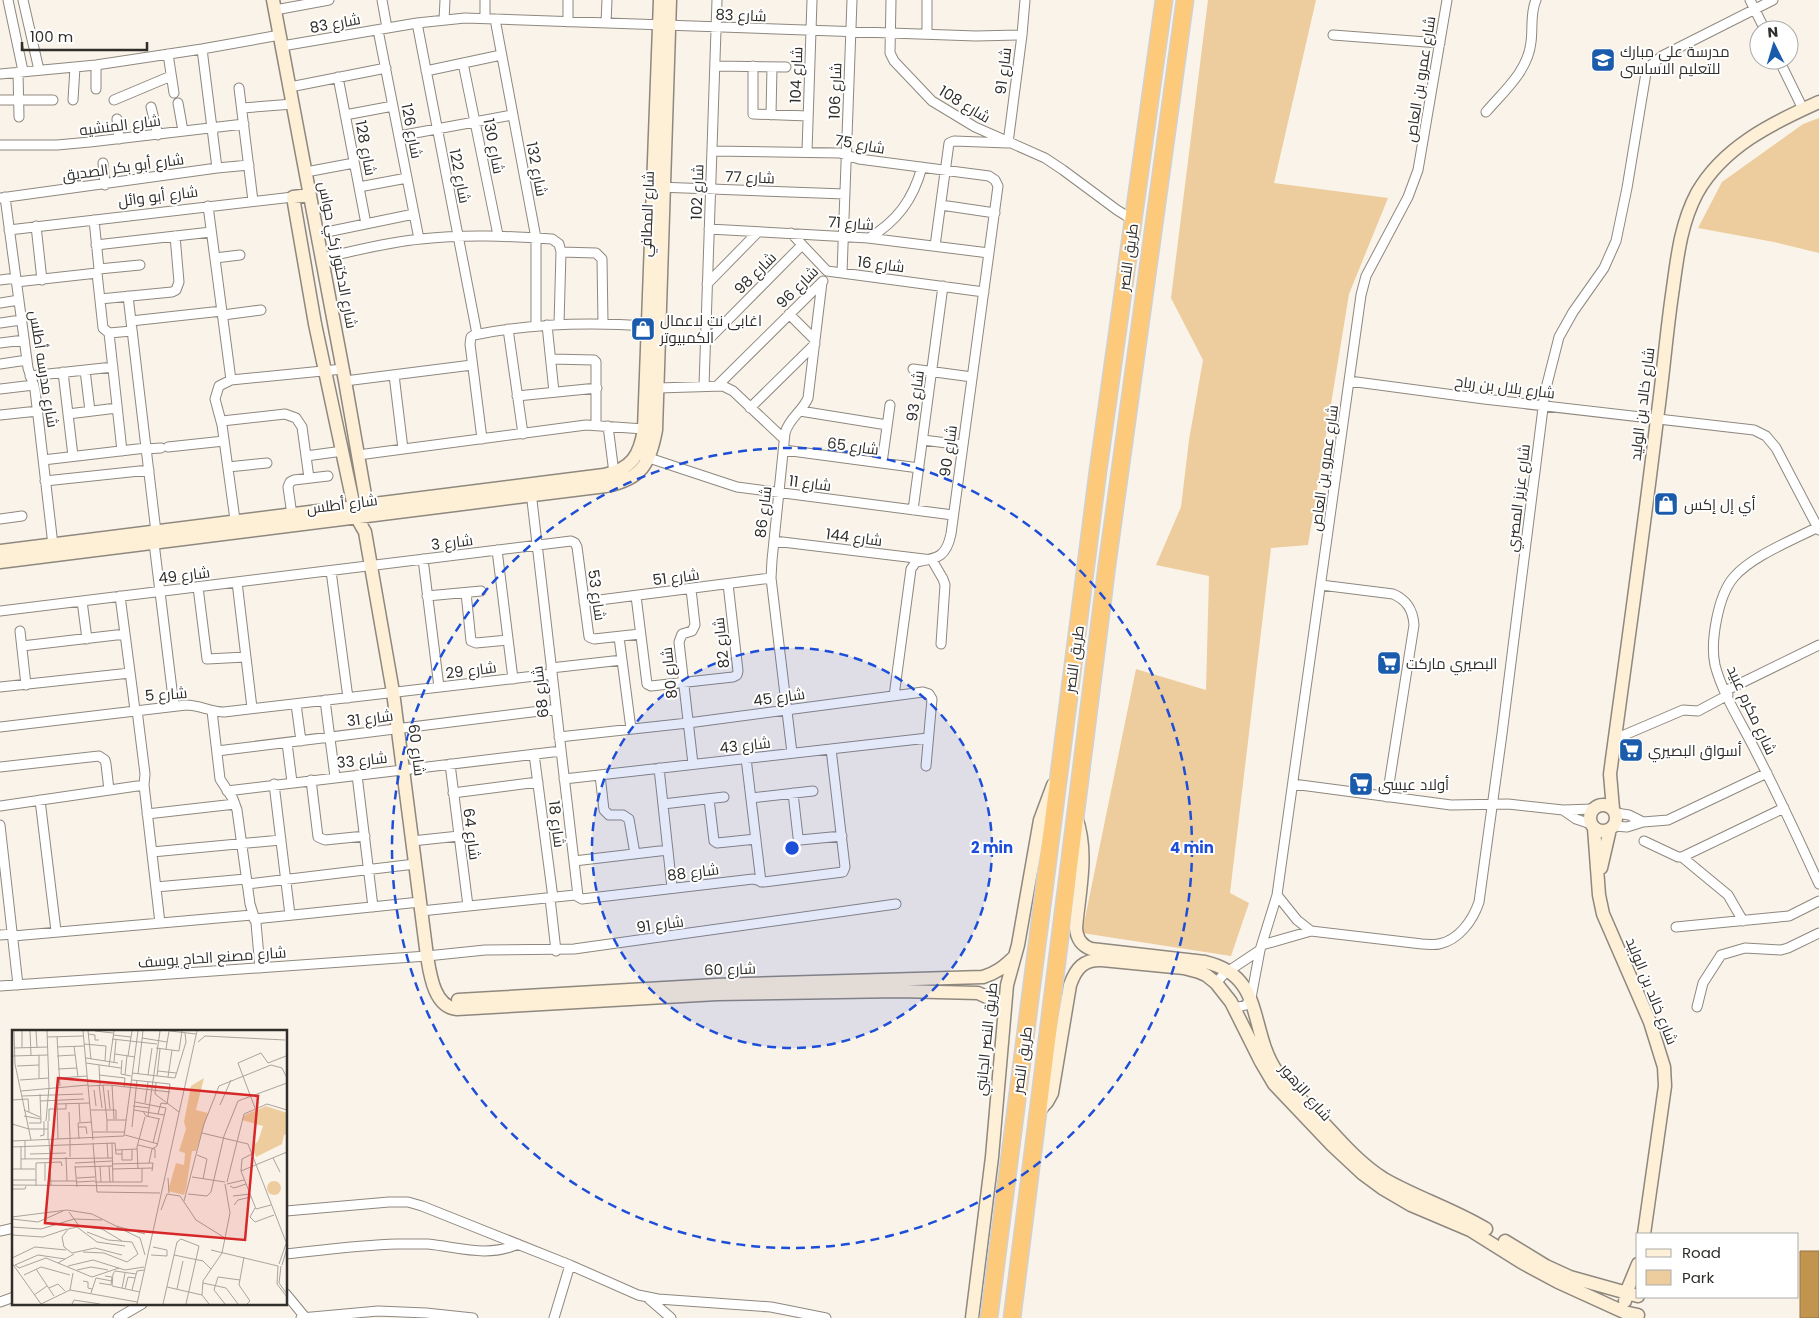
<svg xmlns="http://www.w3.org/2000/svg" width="1819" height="1318" viewBox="0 0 1819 1318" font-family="Poppins,Cairo,sans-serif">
<rect width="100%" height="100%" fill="#faf3e9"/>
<!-- green -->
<path fill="#edcc9e" d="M1208,0h108l-42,183 114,15 -39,96 -41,251 -37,3 -41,345 19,10 -18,53 -149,-23 54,-264 70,21 3,-114 -53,-11 25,-58 8,-67 14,-80 -32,-62z
M1819,118v135l-45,-11 -76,-14 24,-46 81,-58z"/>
<!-- water -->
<path fill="#c2954e" stroke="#967643" d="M1800,1251h19v67h-19z"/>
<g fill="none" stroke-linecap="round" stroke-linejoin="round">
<defs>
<path id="street" d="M8,0l15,71
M23,0l16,70
M382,0l5,28
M568,0v22
M891,0l-1,53 4,8 38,40 43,26 70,31 18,12 54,40 16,10
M1750,0l15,30
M275,10l54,-10
M485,18v-18
M495,19l41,219v88
M444,20l1,-20
M417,23l60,311
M606,23l1,-23
M378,30l41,209
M927,34v-34
M1333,35l107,8
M282,46l135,-23 48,-5 511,18 46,-1
M202,49l15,119
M168,54l6,39
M1779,60l24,49
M463,63l35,172
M715,66l71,1
M753,66v48l55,2
M426,71l75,-16
M18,72l1,45
M0,74l96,-9 106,-16 78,-14
M338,77l28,147
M290,87l96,-19
M239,88l14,113
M96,89v-24
M0,100h53
M73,100l2,-33
M114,100l57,-24
M178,103l5,28
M151,107l7,28
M242,108l51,-4
M1486,112c18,-21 42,-41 45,-70 2,-14 -1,-29 5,-42
M345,115l48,-9
M771,115l1,-48
M117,119l2,20
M399,136l113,-21
M0,145h57l33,-3 154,-18
M712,151l128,2 19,6 130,17 6,4 3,6 -47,348c-5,24 -14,24 -35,28l-5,7 -17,127
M807,152l5,-152
M103,163l2,22
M306,172l48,-9
M359,187l48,-9
M658,187l187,7
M5,197l23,171 7,22 18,155
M0,198l217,-30 32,-3
M941,205l54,8
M208,206l23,174
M36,226l6,54
M709,229l159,9 121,15
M9,230l284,-33
M791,233l36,38 157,21
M317,234l97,-20
M869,238c28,-17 44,-38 53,-71
M96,245l115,-13
M935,246l14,-103 5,-2 54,2 14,-108 3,-35
M561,252l35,1 6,6 1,64
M215,258l25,-3
M322,258c33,-7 65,-16 99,-19 44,-5 87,-3 131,0l7,5 2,8 -2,72
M99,269l41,-4
M97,273l6,55 6,5 23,-2
M842,273l10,-273
M0,280l16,-2
M16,282l81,-9 2,-4 -5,-49
M707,284l51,-52
M128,296l28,236
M100,299l72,-7 4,-2 3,-8 -4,-46
M0,303l19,-3
M789,314l26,26
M223,315l38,-5
M131,321l91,-10
M0,323l21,-3
M547,325l7,67
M508,329l15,105
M109,333l13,118
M706,342l96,-97
M0,343l24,-3
M551,359l43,1 2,2v63
M0,364l27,-4
M913,369l59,8
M85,370l5,41
M63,372l10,84
M394,375l9,74
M30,376l83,-9
M345,381l127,-16
M1349,381l135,18 270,31 12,6 10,12 43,82
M718,385l105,-104
M704,386l13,-386
M658,388l65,-2 10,5 51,48
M0,389l34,-4
M517,396l80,-8
M750,408l65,-64
M800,411l87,14
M68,414l49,-6
M0,415l38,-4
M222,421l63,-7 11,4 6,9 7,51
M608,426l6,47
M482,439l-12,-95 1,-7 3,-2c58,-12 116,-13 174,-9
M923,440l40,5
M168,447l56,-6
M146,449l15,-1
M784,450l135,18
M358,455l228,-30 58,4
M306,456l37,-5
M643,456l94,31 216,28
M43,460l103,-12
M882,463l8,-58
M228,467l39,-4
M45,481l104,-11
M531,492l47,404
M913,510l30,-224
M292,515l-4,-28 2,-5 4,-2 34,-4
M0,519l22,-3
M236,527l-14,-102 -7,-26 4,-13 12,-6 112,-11
M1818,527c-25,13 -66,29 -84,50 -16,18 -24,65 -19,88 8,31 28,60 42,89 22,43 42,86 62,130
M774,541l158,19 11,19 2,6 -4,59
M154,543l20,163
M497,550l16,129
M423,559l16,128
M331,571l17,127
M237,582l15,126
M1321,585l72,9c14,6 20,16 21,31l-27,172
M198,587l9,72 39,-2
M691,589l4,36 -3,6 -10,3 -3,8 14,122
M466,593l5,48 5,2 32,-3
M120,596l15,114
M427,596l54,-5
M636,596l11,88 4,2 82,-9 4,-2 1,-4 -10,-87
M82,601l5,38
M584,602l187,-24
M0,611l571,-70 4,2 2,4 12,90 5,2 46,-5
M20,631l6,54
M619,637l12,92
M22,646l103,-12
M551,668l71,-8
M0,687l130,-14
M1725,691l94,-46
M325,700l10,77
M296,704l5,37
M137,710l8,64 -1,11 16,138
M212,711l8,68 13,20 4,11 13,94 6,19 4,45
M0,727l186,-22c13,0 25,7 38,7l328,-38
M559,737l129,-14 235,-31 6,2 3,5 -6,67
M1615,739l68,-29 15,1 30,-16
M287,743l5,39
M217,751l339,-42
M792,753l-21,-175 1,-18 13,-127c4,-15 17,-21 23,-35l14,-116
M534,754l19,144
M746,758l15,124
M450,764l18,142
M0,767l99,-11 6,4 1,4 3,26
M659,768l13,120
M357,775l16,132
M600,775l4,35 5,5h14l6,4 6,35
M564,779l364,-41
M311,780l7,57 7,3 40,-4
M274,784l16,131
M1293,784l158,21 57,-1 55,6 30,-1
M227,791l334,-40
M453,793l85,-11
M793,793l5,44 2,3 42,-4
M751,798l62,-7
M709,799l5,42 3,2 39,-4
M40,800l16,131
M663,804l61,-7
M0,806l144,-21
M1563,810l13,9 15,5
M1616,813l13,2 14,7
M147,814l88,-10
M0,825l18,160
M1614,826l13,1 16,-5 25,-2 99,-47
M412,841l47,-5
M1644,841l34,16h4l102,-49
M152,852l129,-12
M1682,857l46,38 15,26
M574,861l94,-11
M247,884l168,-20
M156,887l90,-8
M1277,895l20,25 14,11
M550,898l6,53
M421,911l154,-16 7,4 171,-20 11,3 79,-10 2,-5 -14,-118
M254,919l166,-17
M1676,927l113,-11 30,-15
M0,935l13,-1
M13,936l239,-21
M1262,945l49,-14 111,13c5,0 12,1 17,0 20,-4 34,-24 40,-42l23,-168 43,-342 14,-55 14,-25 31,-44 12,-27 11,-53 19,-115 4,-7 12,-10 111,-56
M1216,983l8,-9 36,-24
M0,986l427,-30 58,-6 89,-1 322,-45
M1697,1007l6,-24 18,-28 24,-7 36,2 7,-2 31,-15
M1234,1008l12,-3 5,-7 9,-48 17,-55 84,-600 5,-19 42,-79 10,-27 29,-170
M286,1211l103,-9h19l14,4 148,59 68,30 20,4 113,8 55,11
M0,1231l14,-3
M286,1254c37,-4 74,-9 111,-10 10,0 20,0 31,0 30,3 60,14 90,0
M286,1294l19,23
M648,1298l23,20
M0,1302l14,-5
M118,1318l24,-14
M301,1318l77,-7 48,2 47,5
M554,1318l16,-53"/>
<path id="secondary" d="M273,0l72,381 23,131
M310,195l-17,2 22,127 39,183 3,11 8,14 28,160 34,264c3,18 7,51 30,53l260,-15 182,-3 79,2 11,5 9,7 6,9
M0,551l604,-76c28,-6 36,-20 40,-46l16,-429
M0,562l606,-76c36,-7 44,-23 50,-56l14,-430
M1590 818a13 13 0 1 1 26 0a13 13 0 1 1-26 0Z
M1613,809l-3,-35c16,-118 33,-237 47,-355 6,-42 9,-83 15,-124 5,-35 8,-70 25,-102 26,-46 75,-70 122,-91
M1076,817c13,36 3,75 0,111 1,11 5,17 15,21l114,13c61,14 43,68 72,110 11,16 27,30 41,45 20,21 40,46 66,62 33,19 69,30 102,50
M1594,828l5,67 4,19 47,108 14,45 1,19 -21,148
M1601,868l9,-39
M458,1000l258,-15 267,-8c13,-4 21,-10 31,-20
M1038,1112l9,-10 5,-9 18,-108c6,-17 14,-26 32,-25l82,8 15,4 7,3 10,8 15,19 30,60 13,22 58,61 31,29 19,14 29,17 59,25 51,32 37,20 66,30 14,3
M1505,1241l41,25 24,11 68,19
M1625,1301l1,-8 12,-29
M972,1318l20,-161 15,-172 11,-40 22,-125 13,-35"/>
<path id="highway" d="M989,1318l109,-847 66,-471
M1012,1318l95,-753 78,-565"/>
</defs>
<!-- street casing -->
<use href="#street" stroke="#8e887f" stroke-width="11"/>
<!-- secondary casing -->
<use href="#secondary" stroke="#8e887f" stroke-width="15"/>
<!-- highway casing -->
<use href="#highway" stroke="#d1d1d0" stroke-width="19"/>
<!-- street -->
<use href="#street" stroke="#fff" stroke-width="9"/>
<!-- secondary -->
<use href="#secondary" stroke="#feefd7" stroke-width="12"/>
<!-- highway -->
<use href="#highway" stroke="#fdc97b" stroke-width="16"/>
</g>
<!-- distance rings -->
<circle cx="792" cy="848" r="200" fill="#1d4ed8" fill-opacity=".12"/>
<g fill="none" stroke="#1d4ed8" stroke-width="2.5" stroke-dasharray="9 6">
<circle cx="792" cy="848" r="200"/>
<circle cx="792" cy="848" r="400"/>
</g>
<!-- icons -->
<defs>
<symbol id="school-square" viewBox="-11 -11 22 22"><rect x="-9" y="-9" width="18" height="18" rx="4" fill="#1a5bac" stroke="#fff"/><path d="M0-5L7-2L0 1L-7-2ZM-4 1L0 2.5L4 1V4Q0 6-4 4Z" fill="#fff"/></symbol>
<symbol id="shop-square" viewBox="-11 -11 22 22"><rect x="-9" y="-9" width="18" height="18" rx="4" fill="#1a5bac" stroke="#fff"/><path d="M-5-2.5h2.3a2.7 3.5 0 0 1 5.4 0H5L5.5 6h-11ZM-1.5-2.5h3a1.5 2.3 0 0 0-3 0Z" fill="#fff"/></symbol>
<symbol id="supermarket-square" viewBox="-11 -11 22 22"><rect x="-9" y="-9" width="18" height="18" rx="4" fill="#1a5bac" stroke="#fff"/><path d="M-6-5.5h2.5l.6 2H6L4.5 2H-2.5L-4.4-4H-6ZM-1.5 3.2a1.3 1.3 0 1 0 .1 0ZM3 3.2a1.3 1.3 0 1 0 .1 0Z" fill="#fff"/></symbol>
</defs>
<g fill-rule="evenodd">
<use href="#school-square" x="1589" y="46" width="28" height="28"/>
<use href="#shop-square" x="629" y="315" width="28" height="28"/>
<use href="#shop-square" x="1652" y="490" width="28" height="28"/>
<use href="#supermarket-square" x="1375" y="649" width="28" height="28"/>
<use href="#supermarket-square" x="1617" y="736" width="28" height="28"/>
<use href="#supermarket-square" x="1347" y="770" width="28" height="28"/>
</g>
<g text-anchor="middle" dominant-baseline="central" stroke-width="4" stroke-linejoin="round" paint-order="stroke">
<!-- street labels -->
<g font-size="15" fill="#302e2a" stroke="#fff">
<text transform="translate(741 15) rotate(2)">شارع 83</text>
<text transform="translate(335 23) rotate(-10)">شارع 83</text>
<text transform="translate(1003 71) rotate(-83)">شارع 91</text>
<text transform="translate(796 75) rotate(-88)">شارع 104</text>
<text transform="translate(1420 79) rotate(-81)">شارع عمرو بن العاص</text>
<text transform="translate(835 91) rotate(-88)">شارع 106</text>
<text transform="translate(965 104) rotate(31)">شارع 108</text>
<text transform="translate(120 125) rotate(-7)">شارع المنشيه</text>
<text transform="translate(412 131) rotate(79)">شارع 126</text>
<text transform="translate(860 144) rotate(10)">شارع 75</text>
<text transform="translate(494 146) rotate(79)">شارع 130</text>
<text transform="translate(366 148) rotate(79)">شارع 128</text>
<text transform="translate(123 167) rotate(-8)">شارع أبو بكر الصديق</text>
<text transform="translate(537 169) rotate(79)">شارع 132</text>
<text transform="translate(460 176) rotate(79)">شارع 122</text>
<text transform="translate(750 177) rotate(2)">شارع 77</text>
<text transform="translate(697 192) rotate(-88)">شارع 102</text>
<text transform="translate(158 196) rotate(-7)">شارع أبو وائل</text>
<text transform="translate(647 214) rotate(-88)">شارع المطافي</text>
<text transform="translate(851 223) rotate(4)">شارع 71</text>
<text transform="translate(338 255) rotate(79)">شارع الدكتور زكي حواس</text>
<text transform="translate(1128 257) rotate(-82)">طريق النصر</text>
<text transform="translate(881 264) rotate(7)">شارع 16</text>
<text transform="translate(755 273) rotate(-45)">شارع 98</text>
<text transform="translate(797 287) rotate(-45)">شارع 96</text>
<text transform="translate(44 369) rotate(81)">شارع مدرسه أطلس</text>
<text transform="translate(1505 387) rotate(7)">شارع بلال بن رباح</text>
<text transform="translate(915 396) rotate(-82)">شارع 93</text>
<text transform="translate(1642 404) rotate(-83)">شارع خالد بن الوليد</text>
<text transform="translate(853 446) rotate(8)">شارع 65</text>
<text transform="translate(948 451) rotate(-82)">شارع 90</text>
<text transform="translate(1324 468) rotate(-82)">شارع عمرو بن العاص</text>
<text transform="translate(810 483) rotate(7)">شارع 11</text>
<text transform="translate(1518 498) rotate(-83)">شارع عزيز المصري</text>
<text transform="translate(342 504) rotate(-7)">شارع أطلس</text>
<text transform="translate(763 512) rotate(-83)">شارع 86</text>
<text transform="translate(854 537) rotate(7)">شارع 144</text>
<text transform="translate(452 542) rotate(-7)">شارع 3</text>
<text transform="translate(184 575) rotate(-7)">شارع 49</text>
<text transform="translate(676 577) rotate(-7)">شارع 51</text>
<text transform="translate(597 595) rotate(82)">شارع 53</text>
<text transform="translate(721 643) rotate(-96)">شارع 82</text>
<text transform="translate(1074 659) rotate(-82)">طريق النصر</text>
<text transform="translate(471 670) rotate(-7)">شارع 29</text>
<text transform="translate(669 673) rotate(-96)">شارع 80</text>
<text transform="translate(540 692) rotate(-97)">شارع 68</text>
<text transform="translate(166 694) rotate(-4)">شارع 5</text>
<text transform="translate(779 697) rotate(-8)">شارع 45</text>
<text transform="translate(1752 710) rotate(65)">شارع مكرم عبيد</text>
<text transform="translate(370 718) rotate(-7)">شارع 31</text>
<text transform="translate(745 745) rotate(-6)">شارع 43</text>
<text transform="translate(417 750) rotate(83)">شارع 60</text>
<text transform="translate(362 760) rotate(-6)">شارع 33</text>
<text transform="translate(557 824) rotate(83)">شارع 18</text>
<text transform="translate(472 834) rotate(83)">شارع 64</text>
<text transform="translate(693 872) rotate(-7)">شارع 88</text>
<text transform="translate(660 924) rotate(-8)">شارع 91</text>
<text transform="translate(212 957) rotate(-4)">شارع مصنع الحاج يوسف</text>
<text transform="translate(730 969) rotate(-2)">شارع 60</text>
<text transform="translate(1652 991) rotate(68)">شارع خالد بن الوليد</text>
<text transform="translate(986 1039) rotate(-84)">طريق النصر الجانبي</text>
<text transform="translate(1022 1060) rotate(-82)">طريق النصر</text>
<text transform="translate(1306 1092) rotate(49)">شارع الزهور</text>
</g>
<!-- poi labels -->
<g font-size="15" fill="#302e2a" stroke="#fff" text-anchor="start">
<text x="1620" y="51">مدرسة على مبارك<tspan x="1620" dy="17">للتعليم الاساسى</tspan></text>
<text x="660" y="320">اغابى نت لاعمال<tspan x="660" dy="17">الكمبيوتر</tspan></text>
<text x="1684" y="504">أي إل إكس</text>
<text x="1406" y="663">البصيري ماركت</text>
<text x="1648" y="750">أسواق البصيري</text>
<text x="1378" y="784">أولاد عيسى</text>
</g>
</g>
<!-- overview -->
<g transform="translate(12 1030)">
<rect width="275" height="275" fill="#faf3e9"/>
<path d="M192,48l-8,32 12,3 -12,38h-4l-6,38 -2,6 -16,-4 8,-28 8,2 1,-12 -6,-2 7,-22 -2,-7 7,-36zM254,76l21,7v21l-3,1 -2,9 -26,13 -4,-10 6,-6 5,-15 -21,-6 3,-5zM255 158a7 7 0 1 1 14 0a7 7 0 1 1-14 0Z" fill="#edcc9e"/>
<path fill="none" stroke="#a9a49d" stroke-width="1" d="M2,1l1,33 16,76M10,1v17M18,1l1,24M24,1l1,16M35,1l2,56M71,1l10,109M76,1l3,28M83,1l18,2M158,1l26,3M76,4l7,1v5h4M101,5l18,2M35,7l36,-1M45,7l3,49M130,8l25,4M100,9l45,5M186,12l7,-6 80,4M72,14l22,2 -1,15M62,16l4,31M45,17l27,-1M2,18l34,-1M144,18l23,3 3,-20M154,19l3,-18M103,24l20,3M27,25v23M0,26l36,-1M45,26l18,-1M116,26l4,-25M74,28l32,5M110,30l-1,14 10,2M102,32l2,-22M74,33l35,5M87,35l1,20M5,36l22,-1M97,36l5,-35M46,39l19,-1M146,41l18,2M120,43l43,5 11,-36 -1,-9M126,44l5,-43M87,45l26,3 -1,9M113,45l2,-19M136,45l4,-27M145,46l3,-27M156,47l4,-27M47,48l28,-2M8,50l29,-2M120,50l38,4 -3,20 -6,-1 -3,11M144,52l-1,12 24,18M87,55l3,23M91,55l4,35M100,55l2,34M76,56l21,-1 61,7M82,60l2,16M96,60l2,19M9,61l67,-6M10,66l61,-2M0,70l16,-1 1,13M45,70l1,39M28,71l44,-2M123,72l31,6 -9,38 -5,3 -3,14M67,73l1,19M133,73l3,-21M45,74l33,-1M208,75l11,-25M121,76l16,2M243,78l-17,-45 23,-10 7,10 18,-7M45,79h9v-6M12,80l16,7M79,80h25v9M122,80l30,5M131,81l3,5 14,3M57,82l1,26M12,86l17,3M136,86l12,-85M34,91l3,-34M36,91v18M37,91v-12h8M17,93h12l-1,-29M0,94l17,5h19M66,97h8l1,7M120,97l5,-47M95,101v-11h19M81,102h32M190,103l46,11 38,98M113,105l33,9M28,106l4,-1v-14M58,109v18M67,109l-1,-16 14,-1M37,110l2,46M0,111l112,-5 14,-105M13,111v18M81,113l4,49M95,113l1,15M100,113l1,39M141,113l6,-24M126,115l17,4v9M9,116v23M0,117l103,-4 1,11h6M104,120l21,-1M110,120v10h10v-11M18,124l36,-1M240,124l-10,5 -1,12 15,38 15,-4M185,125l10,4 -4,20M54,127l1,24M261,128l7,14M9,129l91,-1M33,133v18M63,133l37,-2M100,134l41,-1 -1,8M63,136l2,21M88,136l1,16M97,136l1,16M63,137l37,-1M0,139h23M100,139l41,-1M126,139l-1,-22 8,-30M229,141l46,-19M180,147l33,5M65,148l18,-1M156,148l1,15M0,150h24M38,151h27M65,152l18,-1M83,152h47v-14M215,152l17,-68 23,-10 20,6M215,154l17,-4M0,155l136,1M24,156v-23l25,-1 1,4M218,156l4,2 12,-4M0,159h13l1,-3M85,162l63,1M176,164l19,2 4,-4 13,-56 14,-35 49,-18M221,166l17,-2M172,171l20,-77 15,-38 52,-21 11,3 5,10M222,175l4,-5 13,-3M243,178l-5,9 5,5 19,-7M149,180l6,-16 13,2 16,24 29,18M57,182l10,14M0,187l55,-7 25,4 24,12 29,8M0,189l26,3 25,-11M62,189l28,1M66,196l24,3 20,12M0,197l29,2 33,-10M105,197l23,11 5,17M0,205l31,2 24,-8M199,220l67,16M71,222l21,1 23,9 11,-8 -6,-12 -24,-2 -21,-8M110,225l-27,-7 -23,5 -8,-6 -2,-10 6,-8 9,-2 20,15 28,4M139,225l16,1v-6l-14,-3M162,225l29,6 8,8M232,227l-5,28 11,16 -3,3M0,228l23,-11 31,3M53,229l-27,-4 -23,10 4,3 27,-10 46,19 27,-9M0,233l29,41M46,233l16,-9M267,234l8,-23M270,235l5,-17M56,236l25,-6 32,10 19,-3M266,236l-1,18 10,13M269,236l-2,17 8,11M24,239l18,27M65,240l14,-3 17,3M101,244l-1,12 28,6M101,244l2,-3 21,3M12,245l17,-8 29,8M71,251l5,1v6l4,1M87,253l12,2 1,-8 -7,-1M191,253l23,5 12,16M155,257l35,8M37,258l9,-4 7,7M110,258l3,-15M113,259l3,-12 7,1M165,259l6,-28M58,260l3,-17M120,260l5,-19 7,-1M79,263l5,-15 16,3M22,265l13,-9M29,274l29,-14 67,12M60,274l2,-4 26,4M125,274l60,-273M151,274l14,-62 4,-3 18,7 -13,58M197,274l-7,-9 1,-14 19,-28 8,-40 -5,-29M213,274l-11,-14 4,-13 22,3"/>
<path fill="#d62828" fill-opacity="0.15" stroke="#d62828" stroke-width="2.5" d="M46,48l200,18 -13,144 -200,-17z"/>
<rect width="275" height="275" fill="none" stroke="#302e2a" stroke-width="2.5"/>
</g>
<circle cx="792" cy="848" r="8" fill="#1d4ed8" stroke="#fff" stroke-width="2.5"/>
<g font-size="15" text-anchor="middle" font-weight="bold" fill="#1d4ed8" stroke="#fff" stroke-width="4" stroke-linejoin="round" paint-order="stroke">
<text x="992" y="853">2 min</text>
<text x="1192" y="853">4 min</text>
</g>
<!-- legend -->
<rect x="1636" y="1233" width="162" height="65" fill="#ffffff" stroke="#acabaa"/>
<rect x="1646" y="1249" width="25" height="8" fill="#feefd7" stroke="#acabaa"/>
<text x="1682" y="1258" font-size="15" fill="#302e2a">Road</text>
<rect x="1646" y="1270" width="25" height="15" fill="#edcc9e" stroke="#acabaa"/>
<text x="1682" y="1283" font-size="15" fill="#302e2a">Park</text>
<!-- north arrow -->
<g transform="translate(1774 45) rotate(355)"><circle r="24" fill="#ffffff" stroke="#acabaa"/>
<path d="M0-4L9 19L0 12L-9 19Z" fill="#1a5bac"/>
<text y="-8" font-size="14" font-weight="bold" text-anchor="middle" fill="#302e2a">N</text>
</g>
<!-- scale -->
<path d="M22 42v8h125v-8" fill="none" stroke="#302e2a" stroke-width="2.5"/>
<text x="30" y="42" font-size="15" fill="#302e2a" stroke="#ffffff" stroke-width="4" paint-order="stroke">100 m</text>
</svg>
